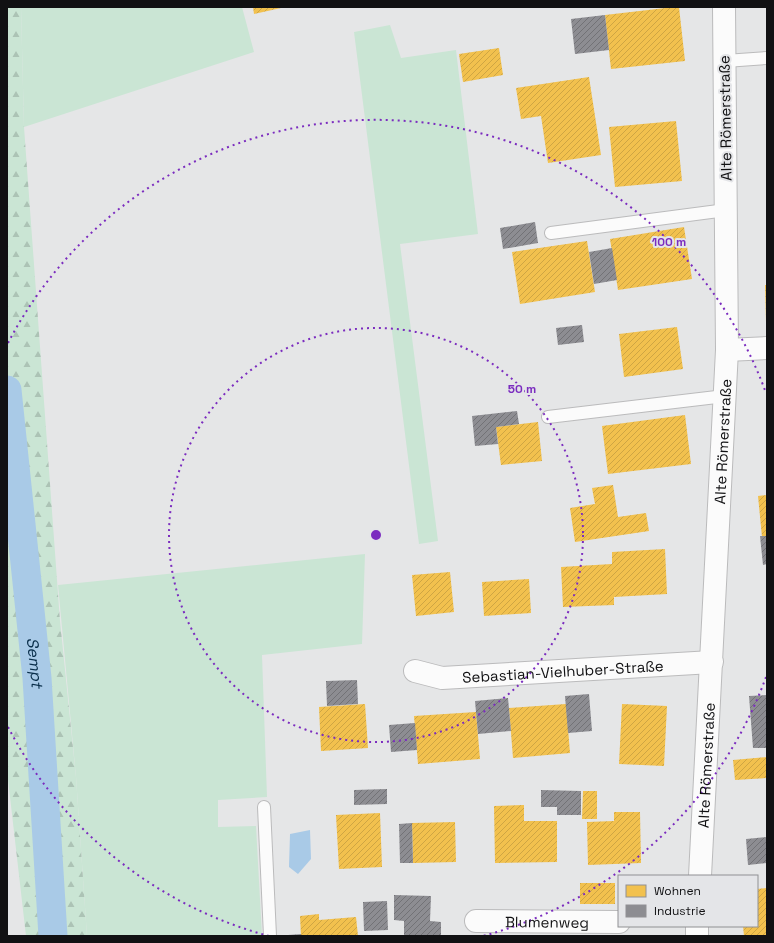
<svg xmlns="http://www.w3.org/2000/svg" width="774" height="943" viewBox="0 0 774 943" font-family="'Space Grotesk',sans-serif">
<defs>
<pattern id="forest-firs" width="22" height="20" patternUnits="userSpaceOnUse"><rect width="22" height="20" fill="#cae5d4"/><path d="M5 1l3.5 6h-7zM16 11l3.5 6h-7z" fill="#acc3b5"/></pattern>
<pattern id="homes-hatch" width="6" height="6" patternUnits="userSpaceOnUse"><rect width="6" height="6" fill="#f2c14e"/><path d="M-1 1l2-2M0 6l6-6M5 7l2-2" fill="none" stroke="#cea543"/></pattern>
<pattern id="industry-hatch" width="6" height="6" patternUnits="userSpaceOnUse"><rect width="6" height="6" fill="#8d8d92"/><path d="M-1 1l2-2M0 6l6-6M5 7l2-2" fill="none" stroke="#727276"/></pattern>
</defs>
<rect width="100%" height="100%" fill="#e5e6e7"/>
<!-- green -->
<path fill="#cae5d4" d="M21,7h221l12,45 -230,75z
M390,25l11,33 55,-8 22,184 -78,10 38,297 -19,3 -65,-512z
M365,554l-3,90 -100,11 5,142 -49,3v27l38,-1 6,110h-175l-11,-159 -18,-192z"/>
<!-- forest -->
<path fill="url(#forest-firs)" d="M7,7h14l3,120 36,494 16,156 11,159h-61l-19,-165z"/>
<!-- water -->
<path fill="#a9cae7" d="M310,830l1,29 -13,15 -9,-7 1,-33z"/>
<!-- homes -->
<path fill="url(#homes-hatch)" d="M253,7h28v1l-27,6z
M674,7h5l6,54 -74,8 -6,-54z
M499,48l4,27 -40,7 -4,-28z
M589,77l12,78 -53,8 -7,-47 -20,3 -5,-31z
M676,121l6,60 -67,6 -6,-60z
M684,227l8,52 -74,11 -8,-51z
M587,241l8,51 -75,12 -8,-52z
M765,285h2v37h-1z
M677,327l6,42 -59,8 -5,-43z
M685,415l6,49 -83,10 -6,-48z
M538,422l4,39 -41,4 -5,-38z
M613,485l5,32 28,-4 3,18 -74,11 -5,-34 25,-4 -3,-16z
M767,495v41l-5,1 -4,-41z
M665,549l2,45 -53,3v8l-51,2 -2,-40 51,-3v-12z
M450,572l4,40 -38,4 -4,-41z
M529,579l2,34 -47,3 -2,-34z
M365,704l3,44 -47,3 -2,-44z
M566,704l4,49 -57,5 -4,-50z
M622,704l45,2 -3,60 -45,-2z
M476,712l4,47 -62,5 -4,-48z
M767,757v21l-32,2 -2,-20z
M583,791h14v28h-15z
M524,805v16h33v41l-62,1 -1,-57z
M614,812h26l1,51 -53,2 -1,-43 27,-1z
M380,813l2,54 -43,2 -3,-54z
M455,822l1,40 -43,1 -1,-40z
M580,883h35v21h-35z
M767,888v48h-23l-1,-10h14v-37z
M319,914v6l37,-3 2,19h-57l-1,-20z"/>
<!-- industry -->
<path fill="url(#industry-hatch)" d="M605,15l4,35 -34,4 -4,-35z
M535,222l3,21 -35,6 -3,-21z
M612,248l5,32 -23,4 -5,-32z
M582,325l2,17 -26,3 -2,-17z
M517,411l2,13 -23,3 2,17 -23,2 -3,-30z
M760,536h7v28l-4,1z
M357,680l1,24 -31,2 -1,-25z
M589,694l3,37 -24,2 -3,-37z
M767,695v53h-14l-4,-52z
M508,698l3,33 -33,3 -3,-33z
M415,723l2,27 -26,2 -2,-27z
M387,789v15l-33,1v-15z
M541,790l40,1v24h-24v-8h-16z
M412,823l1,40h-13l-1,-39z
M767,837v26l-19,2 -2,-26z
M394,895l37,1 -1,25 11,1v14h-37v-15l-10,-1z
M387,901l1,29 -24,1 -1,-29z
M301,934v2h-13v-1z"/>
<g fill="none" stroke-linecap="round" stroke-linejoin="round">
<!-- canal -->
<path stroke="#a9cae7" stroke-width="29" id="s1" d="M7,390l30,288 16,258"/>
<defs>
<path id="service" d="M725,61l42,-3
M551,233l175,-23
M548,417l177,-21
M264,807l6,129"/>
<g id="minor">
<path d="M727,350l40,-2"/>
<path id="s2" d="M415,671l27,7 270,-16"/>
<path id="s3" d="M476,921l143,1"/>
</g>
<g id="secondary">
<path id="s4" d="M700,876l27,-526 -3,-343"/>
<path d="M697,936v-10"/>
</g>
</defs>
<!-- service casing -->
<use href="#service" stroke="#bbbbbc" stroke-width="14"/>
<!-- minor casing -->
<use href="#minor" stroke="#bbbbbc" stroke-width="24"/>
<!-- secondary casing -->
<use href="#secondary" stroke="#bbbbbc" stroke-width="24"/>
<!-- service -->
<use href="#service" stroke="#fbfbfb" stroke-width="12"/>
<!-- minor -->
<use href="#minor" stroke="#fbfbfb" stroke-width="22"/>
<!-- secondary -->
<use href="#secondary" stroke="#fbfbfb" stroke-width="22"/>
</g>
<!-- distance rings -->
<g fill="none" stroke="#7b2cbf" stroke-width="2" stroke-dasharray="2 4">
<circle cx="376" cy="535" r="207"/>
<path d="M766 677A415 415 0 0 1 483 936M269 936A415 415 0 0 1 8 727M8 343A415 415 0 0 1 766 393"/>
</g>
<g text-anchor="middle" dominant-baseline="central" stroke-width="4" stroke-linejoin="round" paint-order="stroke">
<!-- street labels -->
<g font-size="15" fill="#111113" stroke="#e4e5e8">
<text transform="translate(725 118) rotate(-91)">Alte Römerstraße</text>
<text stroke="none"><textPath href="#s4" startOffset="435">Alte Römerstraße</textPath></text>
<text stroke="none"><textPath href="#s2" startOffset="149">Sebastian-Vielhuber-Straße</textPath></text>
<text stroke="none"><textPath href="#s4" startOffset="111">Alte Römerstraße</textPath></text>
<text stroke="none"><textPath href="#s3" startOffset="71">Blumenweg</textPath></text>
</g>
<!-- water labels -->
<g font-size="16" font-style="italic" fill="#082d49" stroke="#e4e5e8">
<text stroke="none"><textPath href="#s1" startOffset="274">Sempt</textPath></text>
</g>
</g>
<circle cx="376" cy="535" r="6" fill="#7b2cbf" stroke="#e4e5e8" stroke-width="2"/>
<g font-size="12" text-anchor="middle" font-weight="bold" fill="#7b2cbf" stroke="#e4e5e8" stroke-width="4" stroke-linejoin="round" paint-order="stroke">
<text x="669" y="246">100 m</text>
<text x="522" y="393">50 m</text>
</g>
<!-- border -->
<rect width="774" height="943" fill="none" stroke="#111113" stroke-width="16"/>
<!-- legend -->
<rect x="618" y="875" width="140" height="52" fill="#e4e5e8" stroke="#909093"/>
<rect x="626" y="885" width="20" height="12" fill="#f2c14e" stroke="#909093"/>
<text x="654" y="895" font-size="12" fill="#111113">Wohnen</text>
<rect x="626" y="905" width="20" height="12" fill="#8d8d92" stroke="#909093"/>
<text x="654" y="915" font-size="12" fill="#111113">Industrie</text>
</svg>
